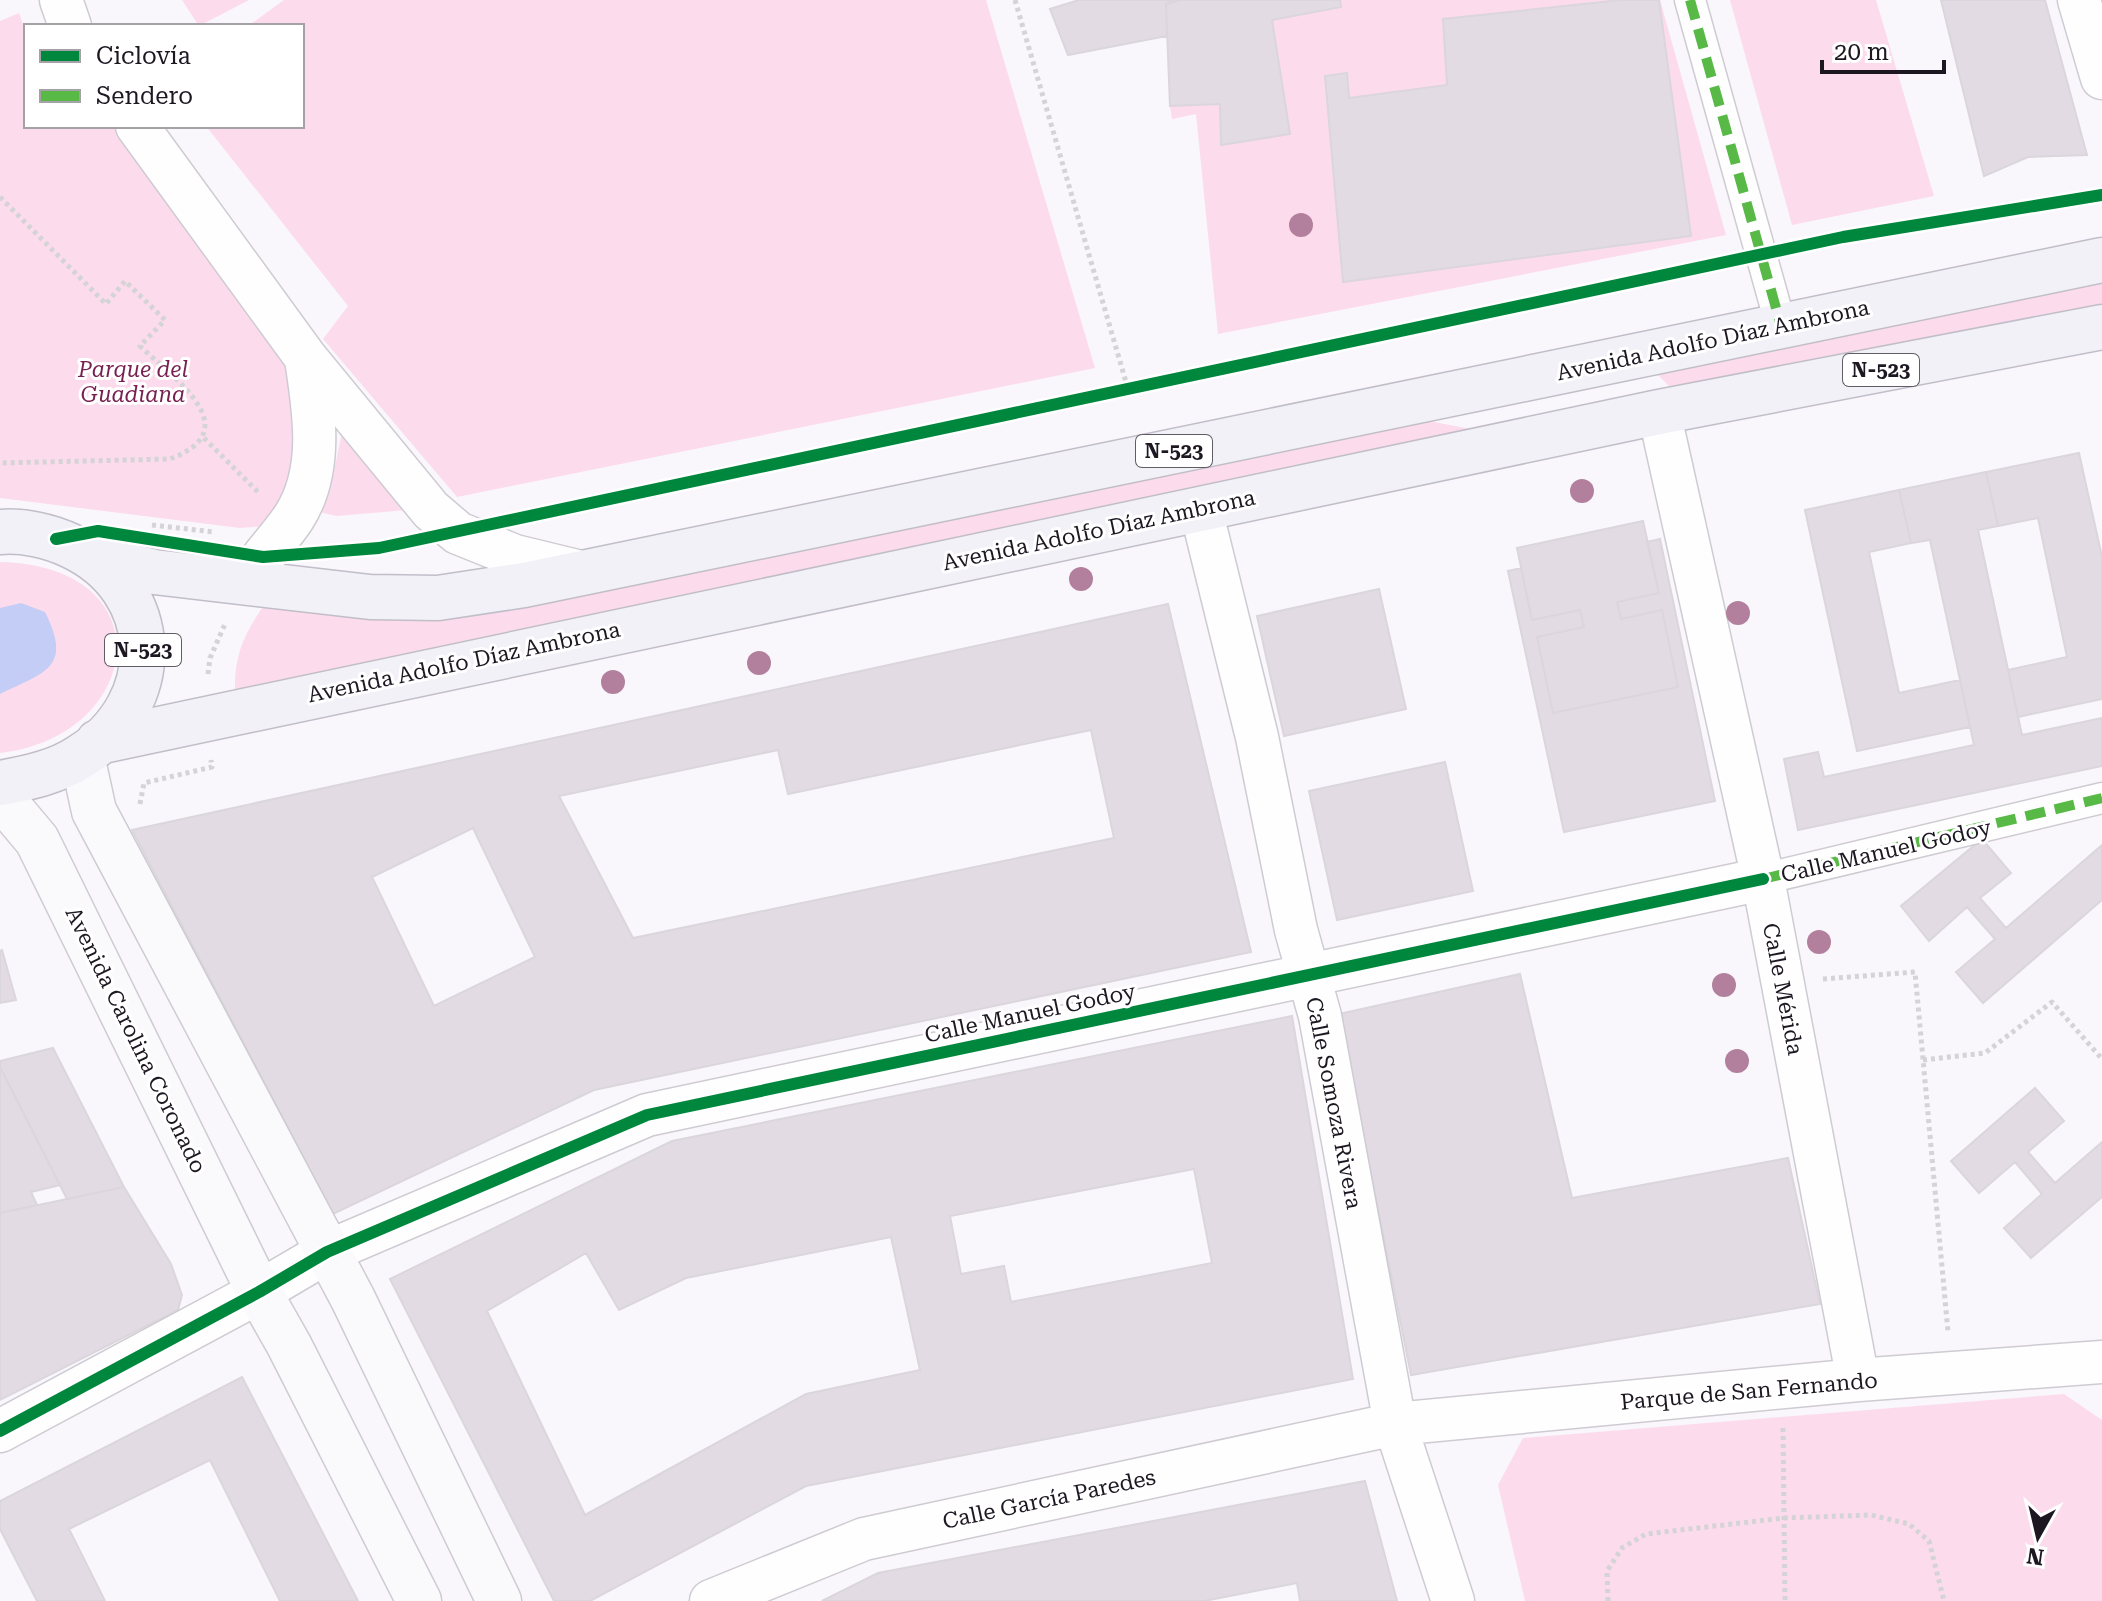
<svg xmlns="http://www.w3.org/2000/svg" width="2102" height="1601" viewBox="0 0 2102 1601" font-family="'Roboto Serif',serif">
<rect width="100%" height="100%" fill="#f9f6fc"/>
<!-- green -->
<path fill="#fcdcec" d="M182,0h67l-50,26z
M284,0h702l109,368 -638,129 -134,-158 25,-33 -142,-180h96v-100h-54z
M1180,0h480l66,235 -508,99 -22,-220 -24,5 -2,-13 -4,-102z
M1730,0h146l58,196 -142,29z
M19,13l7,20v93h86l172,238 15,33v65l-32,64 -27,2 -240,-30v-477z
M2102,283v25l-426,85 -22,-22z
M1429,421l57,11 -1251,258c-1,-34 9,-56 28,-83l81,10 79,3 81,-10z
M343,427l64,83 -70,6 -18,-4 11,-21z
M0,562c168,4 143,175 0,191z
M2064,1394l38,26v181h-577l-27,-116 25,-47z"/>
<!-- water -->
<path fill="#c3cdf6" d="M21,603l24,9c28,56 0,60 -45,82v-86z"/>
<!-- building -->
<path fill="#e2dbe3" stroke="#dbd5dc" stroke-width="2" fill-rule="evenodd" d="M1079,0h97l-10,4 1,32 -99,19 -18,-46z
M1180,0h160l1,7 -69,13 18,114 -69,11 -1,-41 -50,2 -4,-102z
M1621,0h38l32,236 -348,46 -18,-206 22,-3 2,25 98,-13 -4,-66z
M1941,0h104l42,155 -59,2 -44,19z
M2079,453l23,104v142l-84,18 -10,-47 59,-13 -29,-139 -40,8 -12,-54z
M1986,472l12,54 -20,4 44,205 80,-17v48l-304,64 -14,-71 34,-7 6,25 150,-32 -44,-205 -19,3 -12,-53z
M1899,490l12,53 -42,9 30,141 61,-13 10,47 -113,24 -52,-241z
M1643,521l16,72 -42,9 4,17 41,-9 16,77 -125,26 -16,-76 47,-10 -4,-17 -48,10 -15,-72z
M1660,539l55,262 -151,31 -56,-261 13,-3 11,52 48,-10 4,17 -47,10 16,76 125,-26 -16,-77 -41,9 -4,-17 42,-9 -12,-51z
M1379,589l27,120 -122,27 -27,-120z
M1168,604l83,348 -657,138 -261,124 -201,-384zM1091,730l23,108 -481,100 -74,-142 219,-46 10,44zM473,828l62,129 -101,49 -62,-129z
M1445,762l28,129 -136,29 -28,-129z
M1982,839l29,34 -31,25 26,30 96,-83v55l-119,103 -27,-31 39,-33 -28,-32 -38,34 -28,-35z
M2,950l14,50 -16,3v-52z
M1520,974l52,224 216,-40 32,146 -409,71 -72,-361z
M1292,1016l61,363 -547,107 -216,115h-36l-164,-322 282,-138zM1194,1169l18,94 -201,39 -7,-36 -43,8 -11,-58zM891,1237l29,133 -114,24 -221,121 -98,-204 99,-58 33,57 67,-32z
M53,1048l71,139 -57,12 -67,-132v-6z
M0,1067l60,118 -29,7 6,13 -37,8z
M2035,1088l29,33 -36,31 27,31 47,-41v55l-71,61 -27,-30 38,-34 -27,-32 -36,31 -28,-32z
M124,1187l47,77 11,31 -4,15 -178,90v-187z
M242,1377l116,224h-78l-70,-141 -141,69 36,72h-68l-37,-72v-28z
M1365,1481l32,120h-97l-3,-18 -93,18h-382l56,-28z"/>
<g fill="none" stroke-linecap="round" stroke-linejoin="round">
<defs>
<path id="pedestrian" d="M1690,0l91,326
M1763,879l339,-81"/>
<path id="minor" d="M61,0l9,26
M2079,0l23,78
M137,126l169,232 125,152 27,23 57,23 70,17
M1659,412l104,467 95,501
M1201,510l56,227 39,193 24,86 75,408 58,177
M263,557c10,-13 22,-26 31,-40 30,-47 20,-106 12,-158
M0,1431l259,-139 68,-40 320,-137 1116,-236
M711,1601l153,-62 531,-115 463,-44 244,-18"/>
<path id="secondary" d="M82,756l12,55 259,488 146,302
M0,796l37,44 222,452 30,53 130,256"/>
<path id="trunk" d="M0,532c23,-2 50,4 71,14 92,43 95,157 10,210 -24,16 -53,22 -81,27
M96,558l58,14 216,25 68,1 86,-13 1578,-325
M98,742l1561,-330 443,-85"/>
</defs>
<!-- pedestrian casing -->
<use href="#pedestrian" stroke="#cfcbd2" stroke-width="33"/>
<!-- minor casing -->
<use href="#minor" stroke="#cfcbd2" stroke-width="45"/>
<!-- secondary casing -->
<use href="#secondary" stroke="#cfcbd2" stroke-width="47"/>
<!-- trunk casing -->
<use href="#trunk" stroke="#c1bec9" stroke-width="47"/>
<!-- path -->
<path stroke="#d4d3d5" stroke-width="5" stroke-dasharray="4 4" stroke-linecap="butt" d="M1015,0l113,389
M0,197l106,107 19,-23 40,39 -25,26c34,33 109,83 30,113l-170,4
M204,438l56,56
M152,525l62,7
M208,674l2,-16 15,-34
M140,804l4,-21 68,-16 -1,-7
M1823,979l92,-7 33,360
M1923,1060l62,-7 67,-51 50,57
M1783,1428l2,173
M1608,1601l-1,-30 15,-23 24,-14 138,-16 87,-3 38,9 20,17 15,60"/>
<!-- pedestrian -->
<use href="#pedestrian" stroke="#fefeff" stroke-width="30"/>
<!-- minor -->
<use href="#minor" stroke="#fefeff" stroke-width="42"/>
<!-- secondary -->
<use href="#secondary" stroke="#faf9fc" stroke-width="44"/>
<!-- trunk -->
<use href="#trunk" stroke="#f2f1f8" stroke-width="44"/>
<!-- quiet -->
<path stroke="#58b947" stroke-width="10" stroke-dasharray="20 10" stroke-linecap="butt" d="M1690,0l91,326
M1763,879l339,-81"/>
<defs>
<path id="cycleway" d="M56,539l42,-8 165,26 116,-9 1464,-311 259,-42
M0,1431l259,-139 68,-40 320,-137 1116,-236"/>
</defs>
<!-- cycleway casing -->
<use href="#cycleway" stroke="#fff" stroke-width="17"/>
<!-- cycleway -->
<use href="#cycleway" stroke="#00873e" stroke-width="12"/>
</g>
<!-- trees -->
<g fill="#b2809d">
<circle cx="1301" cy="225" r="12"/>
<circle cx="1582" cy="491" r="12"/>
<circle cx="1081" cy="579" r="12"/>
<circle cx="1738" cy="613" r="12"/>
<circle cx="759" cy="663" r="12"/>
<circle cx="613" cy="682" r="12"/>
<circle cx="1819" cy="942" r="12"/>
<circle cx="1724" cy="985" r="12"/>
<circle cx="1737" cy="1061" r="12"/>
</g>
<g text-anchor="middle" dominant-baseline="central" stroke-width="6" stroke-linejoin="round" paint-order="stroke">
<!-- shield labels -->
<g fill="#fff" stroke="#615d64" stroke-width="2">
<rect x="1843" y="354" width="76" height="32" rx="6"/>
<rect x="1136" y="435" width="76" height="32" rx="6"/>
<rect x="105" y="634" width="76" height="32" rx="6"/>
</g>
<g font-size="20" font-weight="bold" fill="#1d1722">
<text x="1881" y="370">N-523</text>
<text x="1174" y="451">N-523</text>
<text x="143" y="650">N-523</text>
</g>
<!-- street labels -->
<g font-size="22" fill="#1d1722" stroke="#fff">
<text transform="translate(1713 340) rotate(-12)">Avenida Adolfo Díaz Ambrona</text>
<text transform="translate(1099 530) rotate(-12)">Avenida Adolfo Díaz Ambrona</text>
<text transform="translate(464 662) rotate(-12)">Avenida Adolfo Díaz Ambrona</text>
<text transform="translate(1886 851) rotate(-13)">Calle Manuel Godoy</text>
<text transform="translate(1783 989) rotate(79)">Calle Mérida</text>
<text transform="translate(1030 1013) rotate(-12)">Calle Manuel Godoy</text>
<text transform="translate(136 1040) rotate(64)">Avenida Carolina Coronado</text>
<text transform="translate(1334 1103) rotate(79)">Calle Somoza Rivera</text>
<text transform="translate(1749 1391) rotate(-5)">Parque de San Fernando</text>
<text transform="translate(1049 1499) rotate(-12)">Calle García Paredes</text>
</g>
<!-- park labels -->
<g font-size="22" font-style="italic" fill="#771f50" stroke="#fff">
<text x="133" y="369">Parque del<tspan x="133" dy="25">Guadiana</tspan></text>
</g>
</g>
<!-- legend -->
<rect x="24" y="24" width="280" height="104" fill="#ffffff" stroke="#a5a2a7" stroke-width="2"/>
<rect x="40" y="50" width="40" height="12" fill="#00873e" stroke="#a5a2a7" stroke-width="2"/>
<text x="96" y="64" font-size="24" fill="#1d1722">Ciclovía</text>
<rect x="40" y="90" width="40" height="12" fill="#58b947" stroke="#a5a2a7" stroke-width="2"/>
<text x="96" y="104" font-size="24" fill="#1d1722">Sendero</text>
<!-- north arrow -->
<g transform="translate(2038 1537) rotate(188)" stroke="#ffffff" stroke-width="6" paint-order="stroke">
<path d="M0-6L14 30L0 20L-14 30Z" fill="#1d1722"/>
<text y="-12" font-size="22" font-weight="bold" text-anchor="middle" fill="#1d1722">N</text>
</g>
<!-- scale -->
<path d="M1822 60v12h122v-12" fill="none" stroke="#1d1722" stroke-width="4"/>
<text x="1834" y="60" font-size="24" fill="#1d1722" stroke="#ffffff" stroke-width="6" paint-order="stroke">20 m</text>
</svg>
